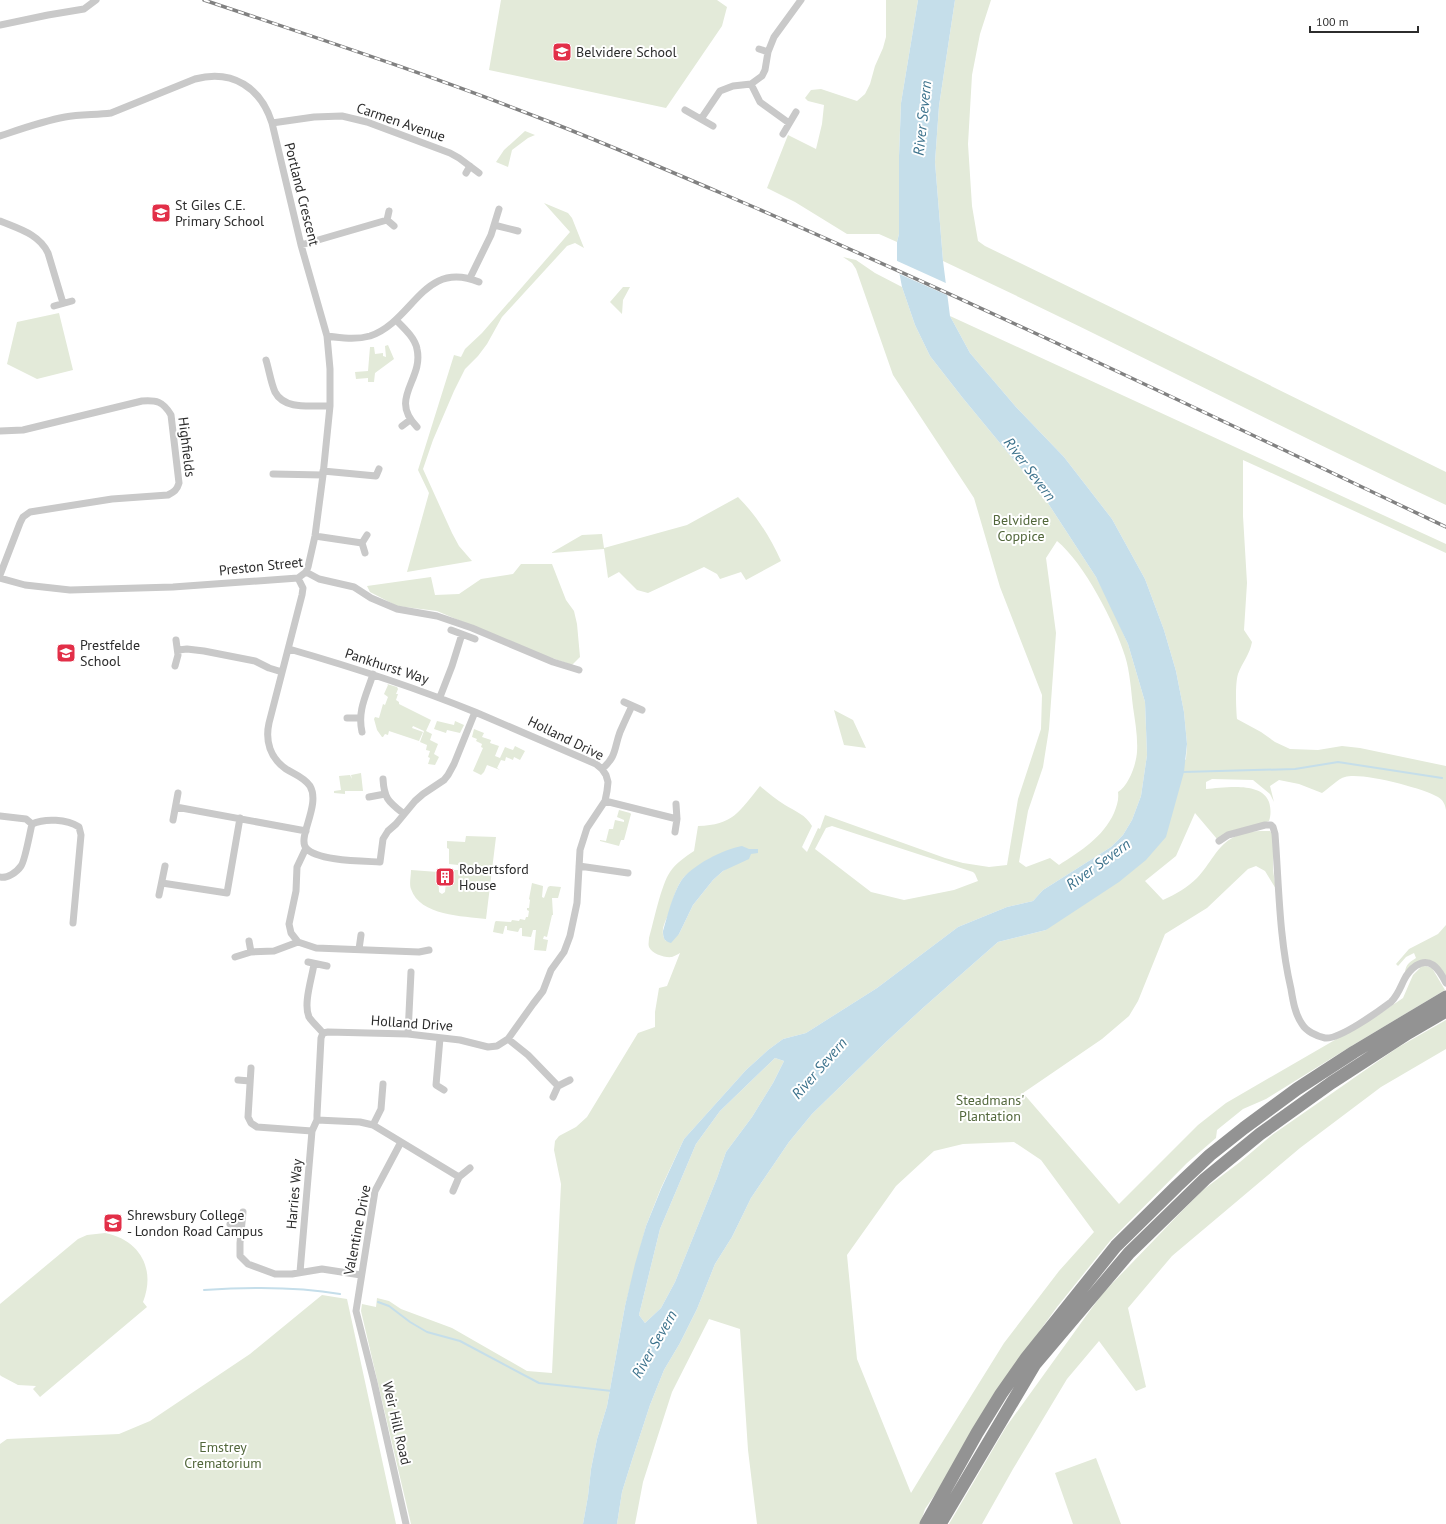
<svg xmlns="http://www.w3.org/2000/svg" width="1446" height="1524" viewBox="0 0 1446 1524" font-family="'PT Sans',sans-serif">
<rect width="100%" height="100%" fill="#fff"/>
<!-- green -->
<path fill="#e3ead9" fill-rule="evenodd" d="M501,0h216l10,7 -5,19 -56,82 -177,-38z
M886,0h32l-17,103 -2,53v78l-2,8 -18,-8h-32l-52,-32 -28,-14 21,-53 28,14 6,-25 2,-19 -16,-4 -3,-3 6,-8 10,-1 36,12 8,-7 5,-10 5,-18 8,-18 3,-11z
M955,0h36l-11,34 -8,41 -4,69 4,62 6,35 7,5 144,70 317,156v33c-169,-79 -334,-165 -503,-244l-8,-99 4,-56z
M525,131l10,4 -7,3 -16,12 -4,17 -12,-5 8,-12z
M544,203l24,10 4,5 12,30 -9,-5 -8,3 -65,71 -15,27 -9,12 -13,13 -11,22 -21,49 -10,29 29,64 7,13 13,15 -65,11 22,-79 -11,-23 36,-115 7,2 4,-8 17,-16 88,-101z
M843,257l13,3 19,13 27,14 13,38 15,31 32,41 80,97 54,83 14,27 18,40 17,58 2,53 -6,41 -9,24 -9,15 -12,12 -68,43 -10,11 -26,6 -49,20 -81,61 -71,45 -23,6 -15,11 -22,20 -62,69 -23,49 -15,38 -21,80 -18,100 -10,33 -6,30 -3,27 -5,28h-172l-50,-213 1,-7 14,3 1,-9 12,3 12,8 51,19 75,43 25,2 9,-189 -7,-34 1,-9 4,-5 17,-9 11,-10 51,-84 17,-6v-15l4,-24 8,-2 13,-33c-2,1 -5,3 -8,4 -7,1 -20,-3 -23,-10 -1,-3 0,-6 0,-9 5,-17 12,-53 21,-66 6,-9 15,-15 24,-21l4,-25c35,-1 41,-14 62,-40 8,7 16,13 25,19 10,6 21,10 27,21l-10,21 5,5 11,-24 2,1 5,-14 120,43 18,5 26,4 18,-2 11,-66 23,-70 1,-34 -42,-108 -26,-89 -81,-123 -37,-106 -4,-6zM1057,541c27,22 58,82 68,115 5,16 6,34 8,51 2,14 5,30 4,45 -1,13 -8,33 -19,40 1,8 -1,13 -4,21 -11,24 -33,38 -55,52l-9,-7 -24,9 -7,-5 9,-51 15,-44 6,-38 7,-96 -10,-75zM832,826l141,46 2,2 3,7 -24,9 -50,10 -33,-8 -56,-43 11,-21zM758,849l-35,22 -10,9 -20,25 -14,29 -13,7c-7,-8 -1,-19 3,-28 3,-10 6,-23 12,-32 13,-20 55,-26 77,-32z
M623,287h7l-7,13 -1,14 -12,-12z
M59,313l14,57 -36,9 -30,-15 10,-42z
M950,316l496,228v9l-203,-93v56l4,67 -3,47 8,12c-2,12 -10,21 -14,32 -3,10 -2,34 -1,45l24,13 14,10 15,7 28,1 24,-4 18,2 86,18v44c-1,-6 -3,-10 -8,-13 -16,-9 -76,-25 -93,-20 -6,1 -17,12 -23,16l-23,-9 -20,-4 -9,6 4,16 -4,-8 -17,-14 -41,-1 -6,3v7c18,-1 55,-8 63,13 2,7 2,13 0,19l-52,18 -22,-26 -19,43 -31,25 18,19c13,-6 24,-12 34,-22 13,-13 20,-33 37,-41 11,-6 24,-6 36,-6l3,5v34l3,19 -11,-18 -9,-5 -8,3 -41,39 -42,26 -27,67 -9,15 -27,23 -79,54 96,111 79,-79 28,-22 152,-88 25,-17 10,-23 8,-8 5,-1 6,2 13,22 -92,55 -87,54 -23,10 -26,21 -1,8 -29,25 -77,78 -53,66 -50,69 -67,111 -15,22 -5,15h-163l-9,-74 -8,-121 -31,-10 -37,73 -29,90 -8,42h-18l5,-32 10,-32 18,-55 14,-35 16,-27 17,-34 18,-45 17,-27 19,-39 38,-56 23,-28 75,-73 37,-34 74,-65 48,-12 140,-171 1,-15 -3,-32 -8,-41 -12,-41 -19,-51 -33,-60 -48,-62 -48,-50 -46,-54zM1014,1142l27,18 53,72 -35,39 -55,72 -79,127 -14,23 -54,-134 -10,-104 49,-69 38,-35 29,-7z
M388,345l6,14 -19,14 -1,9h-6v-4l-12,1 -1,-7 13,-1 2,-24h4l1,7 8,-1v3l3,1 -1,-11z
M738,497c19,19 32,40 43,64l-35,19 -5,-8 -21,7 -3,-5 -13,-7 -56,26 -11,-3 -18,-18 -11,6 -4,-29 -53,4 31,-18 20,-1 2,14 83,-23z
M521,564h31l14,36 8,11 3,13 3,33 -8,8 -43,-15 -92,-39 -40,-5 -27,-14 -3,-6 64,-9 4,18 24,-1 22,-15 32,-5z
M387,684l10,3 1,2 -2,5h2l-2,6 3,2v2l32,16 -5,11 6,3 -2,6 8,4 -4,10 5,3 -4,8 -7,-1 2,-6 -2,-1 2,-6 -4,-1 1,-5 -7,-3 4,-11 -11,-5 -1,2 11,4 -4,9 -30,-10 -1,4 -3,-1 -2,3h-1l-5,-7 -3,-11 1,-2 4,1 4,-14 2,1 3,-8 -4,-3 4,-9z
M834,710l19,10 13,28 -22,-3z
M437,721l17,4 1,-4 9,4 -4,8 -13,-3 -1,3 -12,-4z
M474,729l10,4 -2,4 9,3 -1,3 9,3 -4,10 5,2 5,-11 8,3 2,-4 10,5 -5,9 -6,-3 -1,3 -7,-3 -1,4 -4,-1 -4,8 3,2 -13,-5 -3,7 -3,3 -8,-4 10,-23 -2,-1 1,-3 -6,-3 1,-2 -5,-2z
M361,773l2,18h-18v3l-11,-1v-2l7,-1 -2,-14 11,-1 2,4 -1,-4z
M619,810l11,3 1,1 -7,26h-3l-2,6 -19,-5v-1l6,1 3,-12h4l2,-9 9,2v-2l-7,-3z
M466,836l30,1 -10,82c-23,-3 -66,-3 -75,-30 -2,-5 0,-13 0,-19l27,2 1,20 3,2 3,-2 1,-10h5v-12h7v-5l-9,-1v-15l-2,-1v-7l18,1z
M532,883l11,3 -1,11 2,1 4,-11 2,-1 11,1 -3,11h-6l1,17h-1l-5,22 -3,-1 -1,3 5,1 -2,11 -12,-1 2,-20h-3l-2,7 -9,-1v-8h-2l-2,4 -11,-2v-4h-2l-2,8 -10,-2 2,-10 1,-1 15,1 1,-2 7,1 1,-2 5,1 1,-3h2l1,-6 -2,-1v-2h2l1,-8 -1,-1z
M1446,925v53l-11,-15 -30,9c1,-8 5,-10 11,-14l-2,-5 -8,4 -8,9 -2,-2 13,-15 29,-15z
M1446,1020v29l-65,38 -81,61 -128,108 -44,52 18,79 -10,4 -37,-50 -32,38 -54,90 -31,55h-33l57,-97 80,-111 17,-23 79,-82 21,-21 37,-28 32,-27 125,-87z
M775,1058l9,3 -11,22 -21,34 -26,35 -9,26 -42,104 -14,26 -16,15 -6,-8 21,-86 36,-85 24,-33z
M105,1233c35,7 51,36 38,69l4,5 -107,90 -7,-8 3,-3 -18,-1 -17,-9 -1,-1v-71l78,-65 9,-4z
M322,1295l25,4 49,225h-396v-80l7,-5 112,-5 31,-13 100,-67z
M1096,1458l25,66h-48l-18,-51z"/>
<!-- water -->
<path fill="#c5deea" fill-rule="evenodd" d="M918,0h37l-16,106 -4,56 8,99 7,55 20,37 46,54 48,50 48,62 33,60 19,51 12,41 8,41 3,32 -3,28 -18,65 -20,23 -27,22 -73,48 -48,12 -74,65 -37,34 -75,73 -23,28 -38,56 -19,39 -17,27 -18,45 -17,34 -16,27 -14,35 -18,55 -10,32 -5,32h-34l5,-28 3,-27 6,-30 10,-33 18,-100 10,-42 11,-38 15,-37 23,-50 62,-69 22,-20 15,-11 23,-6 71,-45 81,-61 49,-20 26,-6 10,-11 68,-43 12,-12 9,-15 9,-24 6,-41 -2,-53 -17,-58 -32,-67 -54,-83 -80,-97 -32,-41 -15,-31 -13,-38 -5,-26v-19l2,-8v-78l2,-53zM775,1058l9,3 -11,22 -21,34 -26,35 -9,26 -42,104 -14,26 -16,15 -6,-8 21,-86 36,-85 24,-33z
M742,846l7,3h9v4l-7,1 -2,5 -26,12 -10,9 -20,25 -14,29 -8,9c-7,-2 -8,-5 -8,-12 4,-14 10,-38 18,-50 11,-16 43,-32 61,-35z"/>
<!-- pier -->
<path fill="#fff" d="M895,260l53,24 1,12 -52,-23z"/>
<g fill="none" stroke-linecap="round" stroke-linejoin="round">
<!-- stream -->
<path stroke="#c5deea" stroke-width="2" d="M1183,772l112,-3 43,-7 104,16
M204,1290c45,-3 91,-4 136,4
M378,1302l11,4 21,16 17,10 33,9 79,42 73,8"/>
<!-- street -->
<path stroke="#c9c9c9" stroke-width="7" d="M0,25l48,-10 36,-6 12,-9
M759,49l9,3
M751,84l9,18 29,21
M685,110l28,16
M701,119l19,-28 13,-5 18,-2 11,-8 3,-6 3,-18 6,-15 27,-37
M272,123l42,-6 28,-1 25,6 83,31 9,5 20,15
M783,134l13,-22
M0,136c21,-7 43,-15 65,-19 15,-3 31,-2 46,-4l84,-34c38,-10 66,9 77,44l29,122 26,91 3,33v37l-7,69 -8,61 -7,31 -2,5 -8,6 -125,9 -103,3 -45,-5 -25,-7
M466,173l4,-7
M387,220l7,6
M0,221c19,8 39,13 48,32l15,50
M494,225l24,6
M301,245l86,-25 2,-9
M470,278l21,-43 8,-26
M54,306l18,-5
M396,320c8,8 19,18 21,29 7,31 -29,49 0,78
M327,336c14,2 29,4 43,0 44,-15 53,-77 109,-54
M266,360c3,10 5,23 9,32 10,19 38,13 55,14
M402,426l8,-6
M0,431l23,-1 119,-29c14,-1 21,0 29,14l8,68c-2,7 -5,9 -11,12l-56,4 -82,13 -7,5 -3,6 -20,52
M323,471l53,5 3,-7
M273,474l50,1
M315,536l47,7
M365,553l-3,-10 5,-8
M306,572l13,7 35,8 17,11 26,11 40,7 35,12 81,34 26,8
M298,578l5,10 -1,7 -33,128c-4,18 1,35 17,46 8,5 18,8 24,17 11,19 -13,51 -4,62 11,13 57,13 74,14l3,-23 5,-8 8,-7 19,-23 8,-7 21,-14 4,-5 6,-11 21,-52 121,52 6,5 4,6 2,7 -1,9 -2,10 -18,27 -7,22 -3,53 -7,33 -6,16 -13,18 -8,21 -10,13 -25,35 -11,7 -9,1 -28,-7 -52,-6 -80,-2 -5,1 -2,5 -4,77v5l-5,11 -12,141
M451,630l24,9
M289,649c63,18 125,38 186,63
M178,650l9,-1 17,2 51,10 14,7 13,4
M175,666l3,-11 -2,-15
M440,697l12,-31 10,-32
M624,702l18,8
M347,718h13
M362,732c-5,-22 5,-38 11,-58
M602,769c15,-13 12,-21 18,-37 4,-9 8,-18 12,-26
M383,779c1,20 6,23 21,35
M369,797l16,-3
M605,801l72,18
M176,807l130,24
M0,816l26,3 6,5
M173,820l5,-27
M675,832l2,-13 -1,-15
M1219,841l9,-6 37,-10h6l2,2 2,7c4,52 4,104 16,155 2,12 4,25 11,35 4,7 14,12 23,14 14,2 54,-27 66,-36 7,-7 9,-14 13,-22 5,-10 17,-23 29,-15 6,4 10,12 13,18
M306,848l-9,19 -1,24 -7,33 2,9 7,9 18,6 103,4 10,-2
M579,866l49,7
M0,877c7,2 17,-5 21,-11 4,-5 9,-34 11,-42 13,-6 35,-5 47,3l2,8 -8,88
M162,883l65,10 13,-75
M159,895l6,-29
M249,941l2,11
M359,949l2,-14
M235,957l16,-5 23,-1 24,-9
M308,962l19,4
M314,964c-2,14 -11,40 -5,53 3,5 10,11 14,16
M408,1034l3,-62
M440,1038l-4,47 8,5
M508,1039l20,16 30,31
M251,1068l-3,49 3,6 6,4 55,4
M238,1080l12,1
M553,1097l5,-11 12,-6
M317,1120l43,2 13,3 86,52
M373,1125l8,-16 2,-25
M401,1142l-26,49 -19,120 18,71 32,142
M453,1191l6,-14 11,-9
M243,1212l-3,31v13l8,8 27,10h17l30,-5 39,6
M230,1224l11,2"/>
<!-- highway -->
<path stroke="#939393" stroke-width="13" d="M926,1524l51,-91 24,-39 26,-37 89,-111 61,-60 33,-31 34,-27 53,-39 57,-37 92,-55
M940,1524l95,-160 94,-111 76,-74 55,-45 71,-51 77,-50 38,-22"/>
<defs>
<path id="rail" d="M204,0c116,39 232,77 346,122 69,27 138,57 206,86 233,101 461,210 690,319"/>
</defs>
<!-- rail casing -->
<use href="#rail" stroke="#818181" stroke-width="3.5"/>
<!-- rail -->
<use href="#rail" stroke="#fff" stroke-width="2" stroke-dasharray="6" stroke-linecap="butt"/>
</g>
<!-- icons -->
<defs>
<symbol id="school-square" viewBox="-11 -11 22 22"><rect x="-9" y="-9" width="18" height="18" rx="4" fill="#e22f48" stroke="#fff"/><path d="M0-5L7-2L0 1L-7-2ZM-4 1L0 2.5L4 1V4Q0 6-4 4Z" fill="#fff"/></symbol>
<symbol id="building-square" viewBox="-11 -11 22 22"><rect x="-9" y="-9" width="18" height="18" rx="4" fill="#e22f48" stroke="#fff"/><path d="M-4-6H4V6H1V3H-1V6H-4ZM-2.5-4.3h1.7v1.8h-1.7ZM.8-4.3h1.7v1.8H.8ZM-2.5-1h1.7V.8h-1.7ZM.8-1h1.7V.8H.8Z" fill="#fff"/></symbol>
<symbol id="university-square" viewBox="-11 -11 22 22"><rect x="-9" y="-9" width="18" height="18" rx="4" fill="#e22f48" stroke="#fff"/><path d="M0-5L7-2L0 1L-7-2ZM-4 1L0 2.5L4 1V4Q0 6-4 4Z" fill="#fff"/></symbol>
</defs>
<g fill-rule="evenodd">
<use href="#school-square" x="551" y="41" width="22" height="22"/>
<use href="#school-square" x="150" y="202" width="22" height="22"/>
<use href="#school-square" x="55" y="642" width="22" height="22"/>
<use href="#building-square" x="434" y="866" width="22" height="22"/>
<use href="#university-square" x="102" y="1212" width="22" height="22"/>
</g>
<g text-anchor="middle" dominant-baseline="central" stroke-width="4" stroke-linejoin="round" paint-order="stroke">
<!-- poi labels -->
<g font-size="14" fill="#2c2c2c" stroke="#fff" text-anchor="start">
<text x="576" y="52">Belvidere School</text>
<text x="175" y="205">St Giles C.E.<tspan x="175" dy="16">Primary School</tspan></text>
<text x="80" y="645">Prestfelde<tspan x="80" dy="16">School</tspan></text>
<text x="459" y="869">Robertsford<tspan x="459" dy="16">House</tspan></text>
<text x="127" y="1215">Shrewsbury College<tspan x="127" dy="16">- London Road Campus</tspan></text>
</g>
<!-- street labels -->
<g font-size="14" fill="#2c2c2c" stroke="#fff">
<text transform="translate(401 122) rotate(19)">Carmen Avenue</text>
<text transform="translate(302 194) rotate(76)">Portland Crescent</text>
<text transform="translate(187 447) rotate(83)">Highfields</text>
<text transform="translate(261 566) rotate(-6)">Preston Street</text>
<text transform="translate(387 666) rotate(18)">Pankhurst Way</text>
<text transform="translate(566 738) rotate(26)">Holland Drive</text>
<text transform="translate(412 1023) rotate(4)">Holland Drive</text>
<text transform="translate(294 1194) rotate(-85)">Harries Way</text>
<text transform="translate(357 1230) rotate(-79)">Valentine Drive</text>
<text transform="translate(397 1423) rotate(77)">Weir Hill Road</text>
</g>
<!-- park labels -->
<g font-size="14" fill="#52673b" stroke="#fff">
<text x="1021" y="520">Belvidere<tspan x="1021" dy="16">Coppice</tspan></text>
<text x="990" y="1100">Steadmans'<tspan x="990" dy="16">Plantation</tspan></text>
<text x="223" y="1447">Emstrey<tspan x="223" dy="16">Crematorium</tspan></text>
</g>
<!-- water labels -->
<g font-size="15" font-style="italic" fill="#3c728c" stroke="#fff">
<text transform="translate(922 118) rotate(-84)">River Severn</text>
<text transform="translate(1030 469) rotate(53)">River Severn</text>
<text transform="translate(1098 864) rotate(-36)">River Severn</text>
<text transform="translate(819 1068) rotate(-49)">River Severn</text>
<text transform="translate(654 1344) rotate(-60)">River Severn</text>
</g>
</g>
<!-- scale -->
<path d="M1310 26v6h108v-6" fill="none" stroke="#2c2c2c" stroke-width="2"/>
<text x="1316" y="26" font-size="12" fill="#2c2c2c" stroke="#ffffff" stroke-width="3" paint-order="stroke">100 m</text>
</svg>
